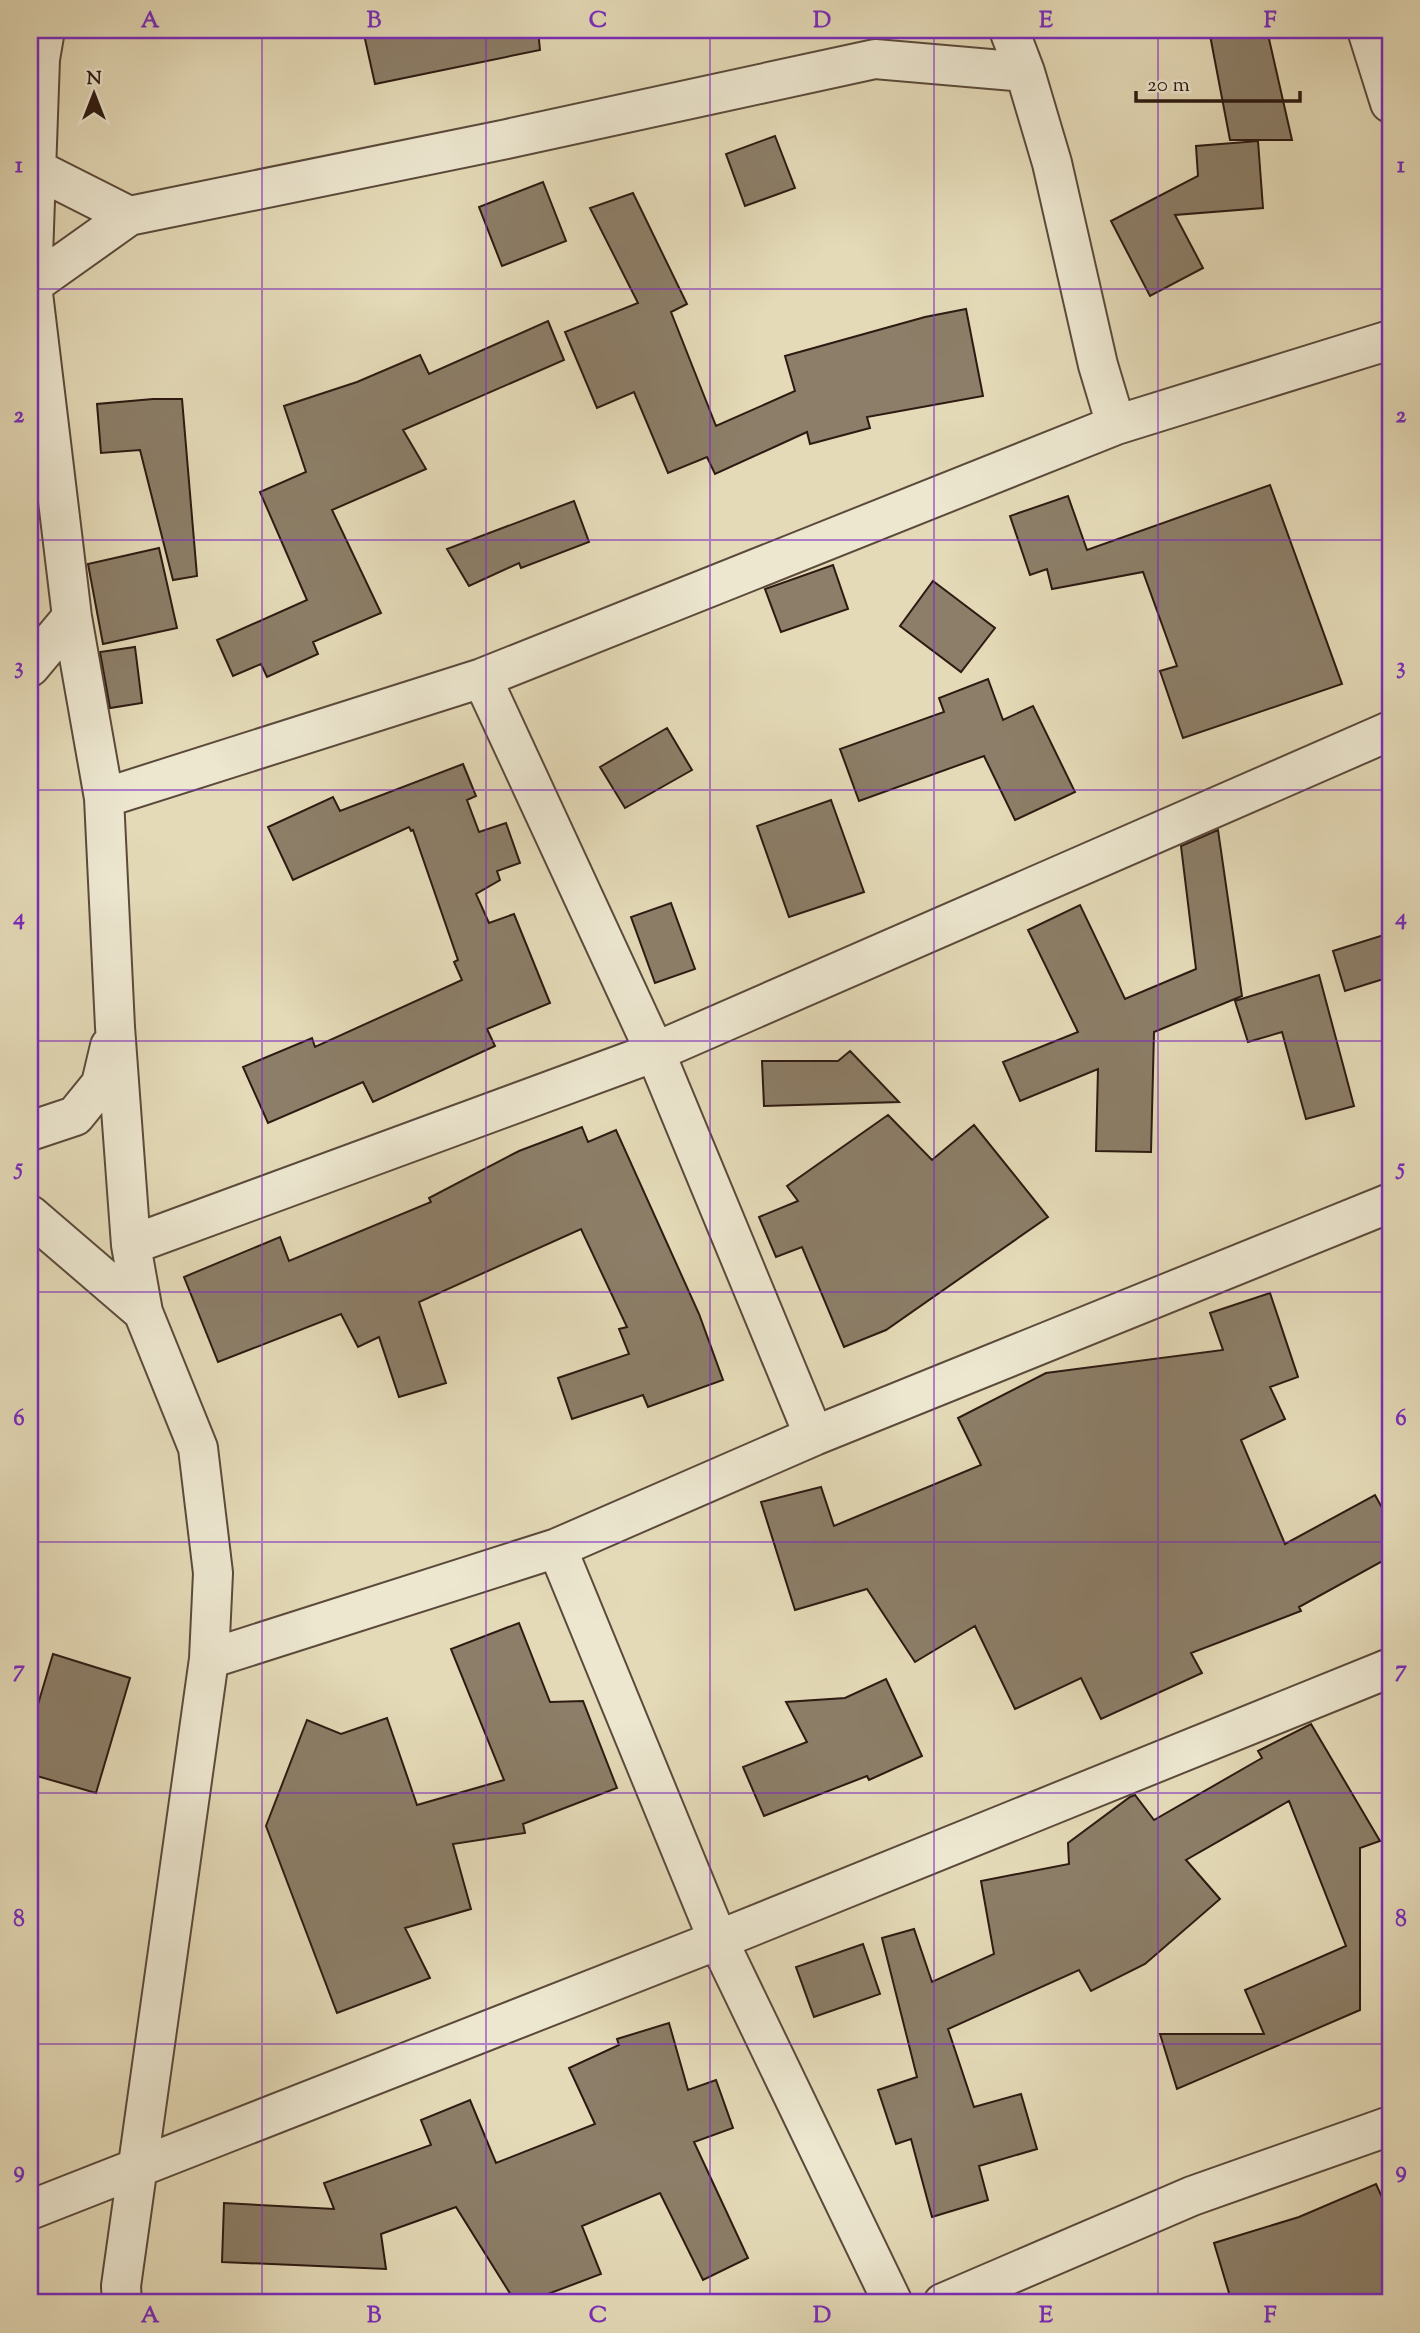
<svg xmlns="http://www.w3.org/2000/svg" width="1420" height="2333" viewBox="0 0 1420 2333" font-family="'Sorts Mill Goudy',serif">
<rect width="100%" height="100%" fill="#e4dab7"/>
<filter id="stains"><feTurbulence type="fractalNoise" baseFrequency=".00286" numOctaves="4"/><feColorMatrix values="0 0 0 0 .2 0 0 0 0 .09 0 0 0 0 .02 0 0 0 .5 -.17"/></filter>
<radialGradient id="worn" r=".72"><stop offset=".6" stop-color="#630" stop-opacity="0"/><stop offset="1" stop-color="#630" stop-opacity=".3"/></radialGradient>
<!-- building -->
<path fill="#8c7e68" stroke="#2d1a12" stroke-width="2" d="M363,30h175l2,20 -165,34z
M1209,30h58l25,110h-62z
M775,136l20,52 -50,18 -19,-52z
M1258,141l5,67 -88,7 28,53 -53,28 -39,-75 87,-45 -2,-30z
M543,182l23,59 -64,25 -23,-59z
M633,193l54,111 -16,8 45,114 79,-35 -10,-35 140,-39 41,-8 17,87 -116,21 3,11 -60,16 -3,-12 -92,42 -8,-17 -39,16 -34,-81 -37,16 -32,-76 73,-29 -48,-95z
M548,321l16,39 -161,70 23,39 -94,41 49,103 -68,29 5,12 -51,23 -6,-13 -28,12 -16,-36 90,-40 -47,-108 46,-20 -22,-66 73,-24 63,-27 9,19z
M153,399h29l15,177 -24,4 -33,-130 -39,3 -4,-49z
M1270,485l72,199 -159,54 -23,-67 17,-5 -34,-94 -91,17 -5,-20 -17,6 -20,-59 58,-20 19,54z
M574,501l15,41 -68,26 -2,-5 -50,23 -22,-37z
M159,548l18,80 -74,16 -15,-80z
M833,565l15,44 -67,23 -16,-43z
M933,581l62,47 -34,44 -61,-46z
M135,647l7,56 -32,5 -10,-56z
M988,679l15,41 30,-14 42,86 -60,28 -31,-64 -125,45 -19,-52 104,-37 -5,-14z
M667,728l25,42 -67,38 -25,-41z
M463,764l13,32 -9,4 12,32 27,-9 14,40 -23,8 3,9 -24,14 13,29 25,-9 36,89 -63,26 8,17 -122,56 -10,-20 -95,41 -25,-56 69,-29 3,9 147,-67 -8,-18 4,-2 -45,-130 -2,1 -2,-4 -116,53 -25,-53 65,-30 7,14z
M831,800l33,92 -75,25 -32,-91z
M1218,830l24,166 -88,36 -3,120 -55,-1 2,-82 -78,32 -17,-39 75,-30 -50,-102 52,-25 45,94 71,-30 -15,-123z
M671,903l24,66 -40,14 -24,-66z
M1390,933v44l-45,14 -12,-40z
M1319,975l35,131 -48,13 -24,-87 -34,10 -13,-41z
M850,1051l49,51 -135,4 -2,-45h76z
M888,1115l44,45 42,-35 74,92 -162,113 -42,17 -42,-100 -26,10 -17,-40 39,-16 -11,-15z
M582,1127l6,15 28,-12 83,184 24,66 -75,27 -5,-12 -71,24 -14,-41 71,-24 -10,-25 8,-2 -46,-98 -162,73 27,81 -47,14 -20,-60 -21,10 -17,-33 -123,48 -34,-85 96,-40 9,24 142,-59 -2,-4 90,-47z
M1270,1293l28,84 -28,10 15,32 -44,21 44,104 90,-49 15,27v35l-91,50 2,4 -110,42 11,20 -101,46 -20,-41 -66,31 -40,-83 -60,36 -48,-73 -72,21 -34,-108 60,-15 13,39 147,-61 -23,-47 88,-45 177,-23 -13,-37z
M519,1623l31,79 33,-1 34,87 -94,36 2,9 -72,11 18,65 -66,19 25,50 -93,35 -71,-187 41,-106 34,14 46,-16 30,87 87,-25 -53,-131z
M53,1654l77,24 -34,115 -66,-19v-43z
M886,1679l36,77 -53,24 -2,-4 -103,40 -21,-49 64,-25 -21,-40 59,-4z
M1311,1724l69,117 -20,7v162l-183,79 -17,-55h104l-19,-44 101,-44 -57,-145 -103,59 34,39 -75,65 -54,27 -12,-21 -131,59 26,78 47,-13 16,55 -58,17 9,34 -56,17 -21,-78 -15,5 -18,-54 39,-13 -35,-139 32,-9 18,53 62,-28 -13,-73 88,-17 -1,-21 62,-46 5,-2 19,25 108,-62 -4,-7z
M863,1944l17,50 -66,23 -18,-50z
M669,2023l19,67 28,-10 17,48 -39,14 54,116 -45,22 -43,-87 -78,33 19,48 -77,29h-8l-60,-96 -75,27 5,35 -164,-7 2,-59 110,6 -10,-26 107,-38 -10,-25 49,-20 26,63 99,-39 -26,-56 50,-23 -2,-6z
M1376,2184l14,31v88h-158l-18,-60 85,-26z"/>
<g fill="none" stroke-linecap="round" stroke-linejoin="round">
<defs>
<path id="minor" d="M45,30l-5,29 -8,226 40,332 32,181 11,229 16,218 12,67 55,136 15,125 -4,86 -88,627 1,17
M1009,30l16,42
M1367,30l23,73
M30,166l99,50 378,-77 368,-80 150,13 27,91 46,202 18,60 -634,253 -378,120
M32,285l97,-69
M1116,425l274,-85
M30,667l42,-50
M482,678l173,374 159,384
M30,1131l45,-15 26,-32 9,-38
M30,1215l113,97
M131,1245l524,-193 735,-321
M557,1548l161,392 175,363
M209,1659l348,-111 257,-112 576,-233
M30,2210l688,-270 672,-272
M943,2303l249,-107 198,-70"/>
</defs>
<!-- minor casing -->
<use href="#minor" stroke="#5b4a3b" stroke-width="42"/>
<!-- minor -->
<use href="#minor" stroke="#ede7d0" stroke-width="38"/>
</g>
<!-- grid -->
<path fill="none" stroke="#7b2cbf" stroke-width="2" stroke-opacity="0.55" d="M262,30v2273M486,30v2273M710,30v2273M934,30v2273M1158,30v2273M30,289h1360M30,540h1360M30,790h1360M30,1041h1360M30,1292h1360M30,1542h1360M30,1793h1360M30,2044h1360"/>
<!-- margin -->
<rect width="1420" height="2333" fill="none" stroke="#e4dab7" stroke-width="77"/>
<!-- north arrow -->
<g transform="translate(94 94)" stroke="#ede7d0" stroke-width="5" paint-order="stroke">
<path d="M0-5L12 26L0 18L-12 26Z" fill="#2d1a12"/>
<text y="-10" font-size="19" font-weight="bold" text-anchor="middle" fill="#2d1a12">N</text>
</g>
<!-- scale -->
<path d="M1136 91v10h164v-10" fill="none" stroke="#2d1a12" stroke-width="3.5"/>
<text x="1147" y="91" font-size="21" fill="#2d1a12" stroke="#ede7d0" stroke-width="5" paint-order="stroke">20 m</text>
<rect x="38" y="38" width="1344" height="2256" fill="none" stroke="#7b2cbf" stroke-width="2.5"/>
<g font-size="23" text-anchor="middle" font-weight="bold" fill="#7b2cbf">
<text x="150" y="27">A</text>
<text x="374" y="27">B</text>
<text x="598" y="27">C</text>
<text x="822" y="27">D</text>
<text x="1046" y="27">E</text>
<text x="1270" y="27">F</text>
<text x="19" y="172">1</text>
<text x="1401" y="172">1</text>
<text x="19" y="422">2</text>
<text x="1401" y="422">2</text>
<text x="19" y="673">3</text>
<text x="1401" y="673">3</text>
<text x="19" y="924">4</text>
<text x="1401" y="924">4</text>
<text x="19" y="1174">5</text>
<text x="1401" y="1174">5</text>
<text x="19" y="1425">6</text>
<text x="1401" y="1425">6</text>
<text x="19" y="1676">7</text>
<text x="1401" y="1676">7</text>
<text x="19" y="1926">8</text>
<text x="1401" y="1926">8</text>
<text x="19" y="2177">9</text>
<text x="1401" y="2177">9</text>
<text x="150" y="2322">A</text>
<text x="374" y="2322">B</text>
<text x="598" y="2322">C</text>
<text x="822" y="2322">D</text>
<text x="1046" y="2322">E</text>
<text x="1270" y="2322">F</text>
</g>
<rect width="100%" height="100%" filter="url(#stains)"/>
<rect width="100%" height="100%" fill="url(#worn)"/>
</svg>
